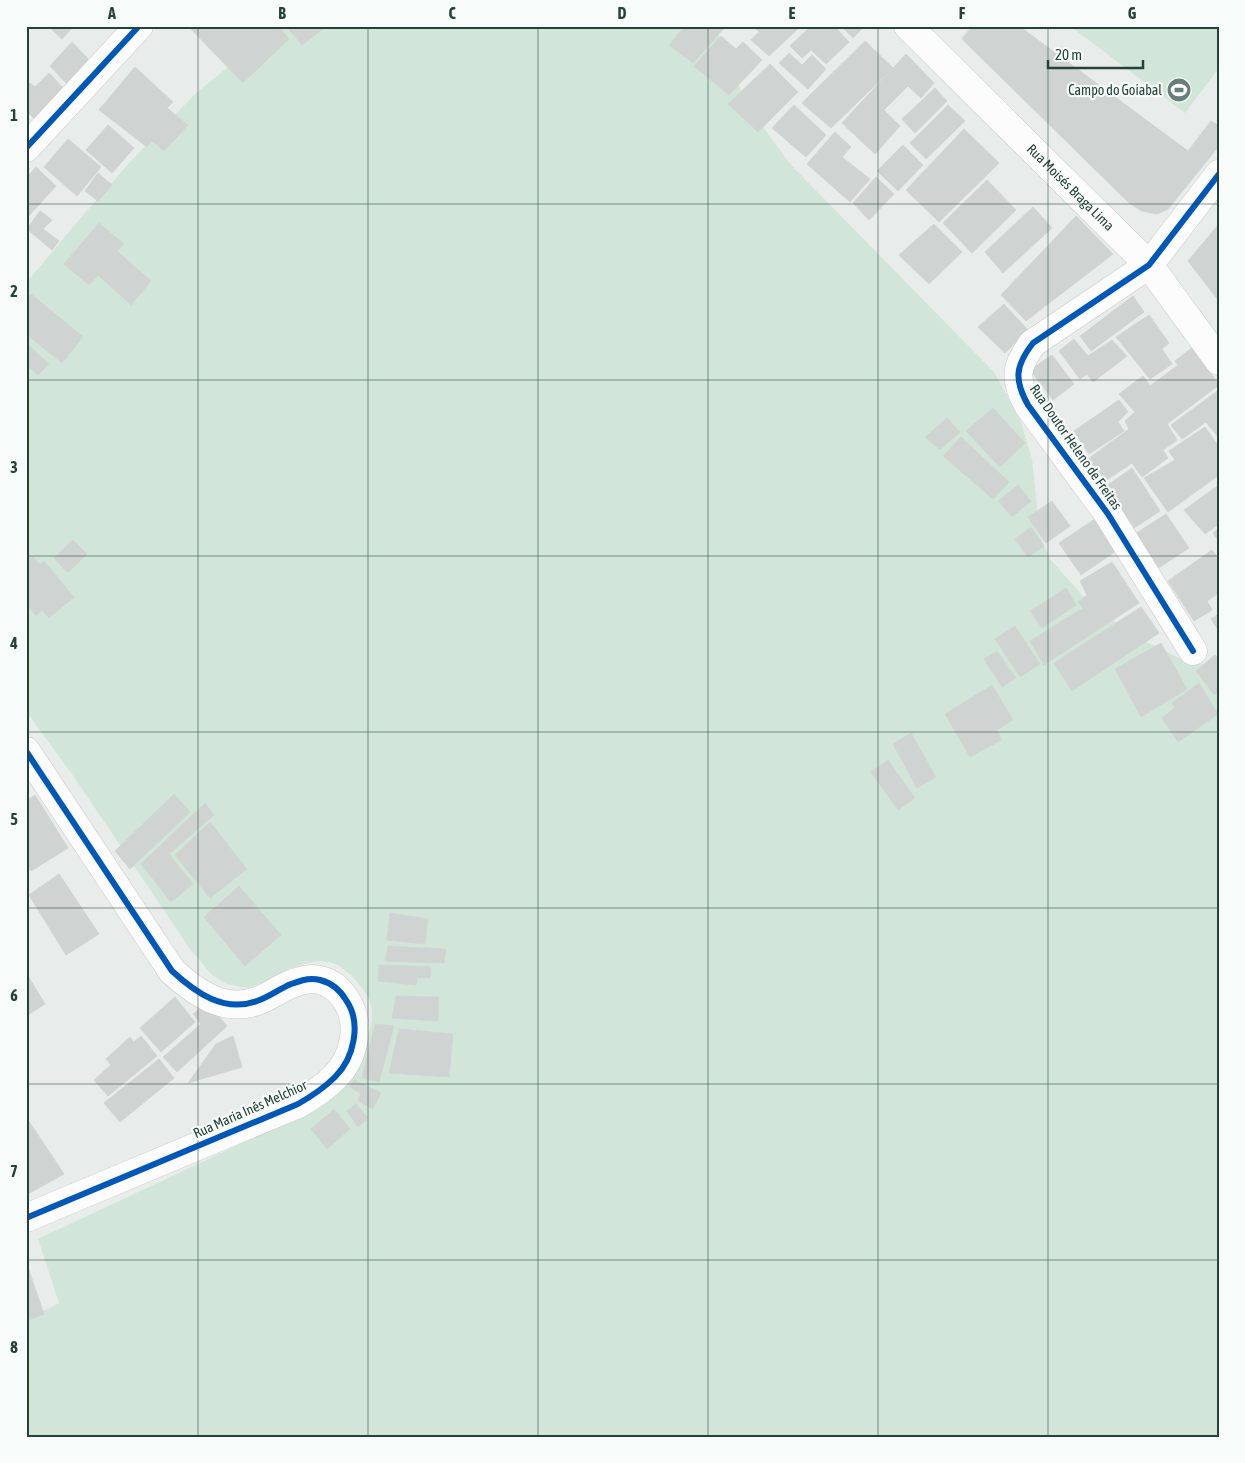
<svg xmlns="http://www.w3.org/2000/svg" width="1245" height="1463" viewBox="0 0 1245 1463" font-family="'Asap Condensed',sans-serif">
<rect width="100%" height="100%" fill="#e8edeb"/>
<!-- green -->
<path fill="#d1e6d8" d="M281,26h435c8,25 17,50 29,72 13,24 30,46 47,68l202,206 27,50 11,37 8,76 10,24 43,48 46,31 46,23 34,6v770h-1193v-117l33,-17 -21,-64 245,-115 82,-78 6,-21 1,-13 -2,-11 -7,-12 -12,-14 -13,-10 -9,-3 -11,-1 -15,3 -16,6 -30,15 -9,3 -22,-4 -14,-9 -22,-26 -116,-172 -48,-66v-428l52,-62 52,-59 65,-68 74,-60z
M1070,26h149v42l-34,45z"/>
<!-- building -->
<path fill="#cfd4d2" stroke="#d1d6d4" d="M48,26h26l-12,13z
M188,26h90l11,13 -46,44z
M286,26h41l-25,19z
M685,26h41l-33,37 -24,-18z
M753,26h48l-32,30 -18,-16 8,-8z
M811,26h23l15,16 -23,22 -15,-14 -9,8 -12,-12z
M841,26h24l-12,12z
M972,26h47l169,125 23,-30 8,5v20l-51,63 -11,5 -15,-3 -13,-8 -167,-164z
M721,36l15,13 7,-7 19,18 -33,35 -35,-29z
M865,41l28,27 -62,60 -29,-25z
M72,42l20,21 -23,23 -19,-20z
M789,53l13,12 10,-10 14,14 -18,20 -29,-26z
M906,54l28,29 -13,15 -13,-12 -24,24 16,16 -25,28 -33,-31z
M770,64l28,28 -40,40 -30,-28z
M135,67l38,35 -6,6 21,17 -24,26 -12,-10 -5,6 -48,-37z
M49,73l17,18 -28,31 -12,-11v-24l4,-4 5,4z
M935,88l12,13 -32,32 -13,-14z
M794,105l32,30 -20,22 -34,-29z
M948,105l17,16 -39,38 -16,-16z
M108,125l26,23 -22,25 -26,-23z
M964,129l35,34 -60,59 -33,-32z
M835,132l16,15 -9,10 28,22 -20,23 -43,-38z
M68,139l33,28 -24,29 -33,-29z
M903,145l20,20 -25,26 -21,-20z
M36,167l20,19 -30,33v-41z
M98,173l14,12 -14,16 -13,-10z
M876,177l18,17 -25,26 -16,-17z
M987,180l29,30 -44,43 -29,-30z
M1033,207l19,21 -49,45 -18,-21z
M40,211l12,9 -9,9 16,12 -7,9 -25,-21z
M1076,216l37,38 -87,67 -25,-26z
M99,223l25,21 -7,7 34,30 -20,24 -33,-30 -9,10 -25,-21z
M934,224l28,28 -33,32 -30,-29z
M1219,224v77l-31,-40z
M31,294l52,43 -21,26 -36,-29v-34z
M1133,296l11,16 -53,39 -11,-15z
M1004,304l24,26 -23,23 -27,-26z
M1149,315l20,28 -7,6 10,15 -22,15 -34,-42z
M1074,339l14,17 24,-16 15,16 -34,26 -6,-8 -7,5 -21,-28z
M26,343l23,21 -11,11 -12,-11z
M1193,347l26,38 -52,39 10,16 -14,10 5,8 -26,19 -10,-14 -27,18 -17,-22 41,-30 -4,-8 10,-9 -16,-18 24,-18 7,10 28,-21 -3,-4z
M1052,355l22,29 -21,16 -23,-30z
M1219,390v48l-13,-16 -24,17 -11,-14z
M1119,400l9,12 -10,10 6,9 -35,23 -15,-23z
M993,408l32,35 -25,24 -34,-36z
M947,418l13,14 -20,18 -15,-13z
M1205,427l14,20v28l-51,37 -24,-34 31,-18 -6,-9z
M961,437l48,45 -16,17 -50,-43z
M1132,468l28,43 -26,17 -29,-41z
M1018,485l13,16 -19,16 -14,-16z
M1219,485v39l-14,10 -21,-24z
M1052,501l18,25 -24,17 -18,-26z
M1166,514l23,34 -32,21 -22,-35z
M1098,517l21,32 -38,26 -22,-32z
M1031,527l13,19 -16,11 -13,-18z
M1219,528v13l-6,-8z
M73,540l14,14 -19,19 -14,-15z
M1212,550l7,9v34l-12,8 5,9 -18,11 -26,-40z
M33,556l7,9 4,-4 30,36 -25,21 -7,-8 -6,6 -10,-12v-43z
M1112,562l27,41 -95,62 -14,-24 53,-33 -5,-6 9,-7 -7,-14z
M1066,588l10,17 -34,23 -12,-17z
M1141,607l18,26 -87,58 -18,-28z
M1219,614v17l-8,-12z
M1015,626l25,38 -20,13 -25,-38z
M1161,643l26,46 -46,28 -26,-48z
M997,651l19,27 -14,9 -18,-28z
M1215,655l4,4v32l-5,4 -18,-24z
M1199,683l19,31 -40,28 -16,-24 13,-10 -3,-5z
M992,685l21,35 -16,10 4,10 -31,17 -25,-43z
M911,733l25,44 -19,11 -24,-44z
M888,760l27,38 -17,12 -27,-38z
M174,794l16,18 -60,57 -15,-18z
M35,795l33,53 -37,23 -5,-7v-63z
M205,803l9,12 -45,39 24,30 -22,18 -30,-38z
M210,822l37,47 -37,29 -35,-43z
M59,874l40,60 -33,21 -37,-60z
M239,886l42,49 -36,31 -41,-49z
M390,913l38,6 -3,25 -38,-4z
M388,946l58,3 -2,14 -59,-2z
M379,965l52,2 -1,11h-13l-1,7 -38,-4z
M28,976l17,28 -19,12v-39z
M396,996l43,1 -1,24 -46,-3z
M175,997l20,25 -34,30 -21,-24z
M207,1002l20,24 -50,46 -14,-15 38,-33 -8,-10z
M375,1024l19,2 -15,56 -17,-4z
M399,1029l54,5 -4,43 -60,-4z
M141,1036l16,20 -49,40 -14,-16 17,-15 -5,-6 24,-22 4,5z
M233,1036l9,31 -54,16 28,-39z
M159,1059l15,19 -54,44 -16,-19z
M354,1080l27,13 -8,16 -15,-8 3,-7 -11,-7z
M356,1104l12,14 -10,9 -11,-16z
M334,1109l16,20 -23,20 -16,-20z
M26,1117l38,57 -38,21z
M26,1262l18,52 -18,7z"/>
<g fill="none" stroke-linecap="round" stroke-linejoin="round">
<defs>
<g id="minor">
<path id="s1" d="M908,26l241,239 70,96"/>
<path d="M26,148l113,-122"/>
<path d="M1193,651l-85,-137 -80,-109c-14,-25 -13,-39 5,-62l116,-78 70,-91"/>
<path d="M26,751l146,220c24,22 52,42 85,30 12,-4 22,-12 34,-17 10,-3 18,-7 29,-4 12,3 20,10 26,20 16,23 8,58 -11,77 -11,11 -23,19 -37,27l-272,114"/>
</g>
</defs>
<!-- minor casing -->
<use href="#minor" stroke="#c5cac8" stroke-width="29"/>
<!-- minor -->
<use href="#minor" stroke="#fcfcfc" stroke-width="28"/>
<defs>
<path id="cycleway" d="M26,148l113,-122
M1193,651l-85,-137 -80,-109c-14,-25 -13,-39 5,-62l116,-78 70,-91
M26,751l146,220c24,22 52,42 85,30 12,-4 22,-12 34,-17 10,-3 18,-7 29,-4 12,3 20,10 26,20 16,23 8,58 -11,77 -11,11 -23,19 -37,27l-272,114"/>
</defs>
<!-- cycleway casing -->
<use href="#cycleway" stroke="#f7fbf9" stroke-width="9"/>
<!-- cycleway -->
<use href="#cycleway" stroke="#0057b8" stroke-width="6"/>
</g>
<!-- grid -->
<path fill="none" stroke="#24423a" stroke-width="1" stroke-opacity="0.55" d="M198,26v1411M368,26v1411M538,26v1411M708,26v1411M878,26v1411M1048,26v1411M26,204h1193M26,380h1193M26,556h1193M26,732h1193M26,908h1193M26,1084h1193M26,1260h1193"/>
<!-- icons -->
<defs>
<symbol id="stadium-disc" viewBox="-11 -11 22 22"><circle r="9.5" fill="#697e78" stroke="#f7fbf9"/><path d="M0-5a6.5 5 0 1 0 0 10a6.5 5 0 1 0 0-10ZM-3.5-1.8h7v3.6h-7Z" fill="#fff"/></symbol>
</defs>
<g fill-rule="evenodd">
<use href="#stadium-disc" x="1165" y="76" width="28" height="28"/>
</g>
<g text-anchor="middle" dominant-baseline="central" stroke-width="4.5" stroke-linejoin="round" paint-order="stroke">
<!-- poi labels -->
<g font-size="14" fill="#24423a" stroke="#f7fbf9" text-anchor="end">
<text x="1162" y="90">Campo do Goiabal</text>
</g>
<!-- street labels -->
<g font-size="14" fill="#24423a" stroke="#f7fbf9">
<text stroke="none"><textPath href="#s1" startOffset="229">Rua Moisés Braga Lima</textPath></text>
<text transform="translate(1076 447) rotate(55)">Rua Doutor Heleno de Freitas</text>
<text transform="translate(250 1109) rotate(-24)">Rua Maria Inês Melchior</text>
</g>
</g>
<!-- border -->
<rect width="1245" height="1463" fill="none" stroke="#f7fbf9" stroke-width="55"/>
<!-- scale -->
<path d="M1048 60v8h95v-8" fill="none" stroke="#24423a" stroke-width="2.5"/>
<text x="1055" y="60" font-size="15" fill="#24423a" stroke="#f7fbf9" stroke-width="4" paint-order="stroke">20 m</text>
<rect x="28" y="28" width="1190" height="1408" fill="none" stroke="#24423a" stroke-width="2"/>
<g font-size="16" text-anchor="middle" font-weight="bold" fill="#24423a">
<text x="112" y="19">A</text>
<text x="282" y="19">B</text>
<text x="452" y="19">C</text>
<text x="622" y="19">D</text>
<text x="792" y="19">E</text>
<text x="962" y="19">F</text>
<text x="1132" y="19">G</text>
<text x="14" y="121">1</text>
<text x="14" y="297">2</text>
<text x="14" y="473">3</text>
<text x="14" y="649">4</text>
<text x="14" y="825">5</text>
<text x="14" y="1001">6</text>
<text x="14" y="1177">7</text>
<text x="14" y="1353">8</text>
</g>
</svg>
